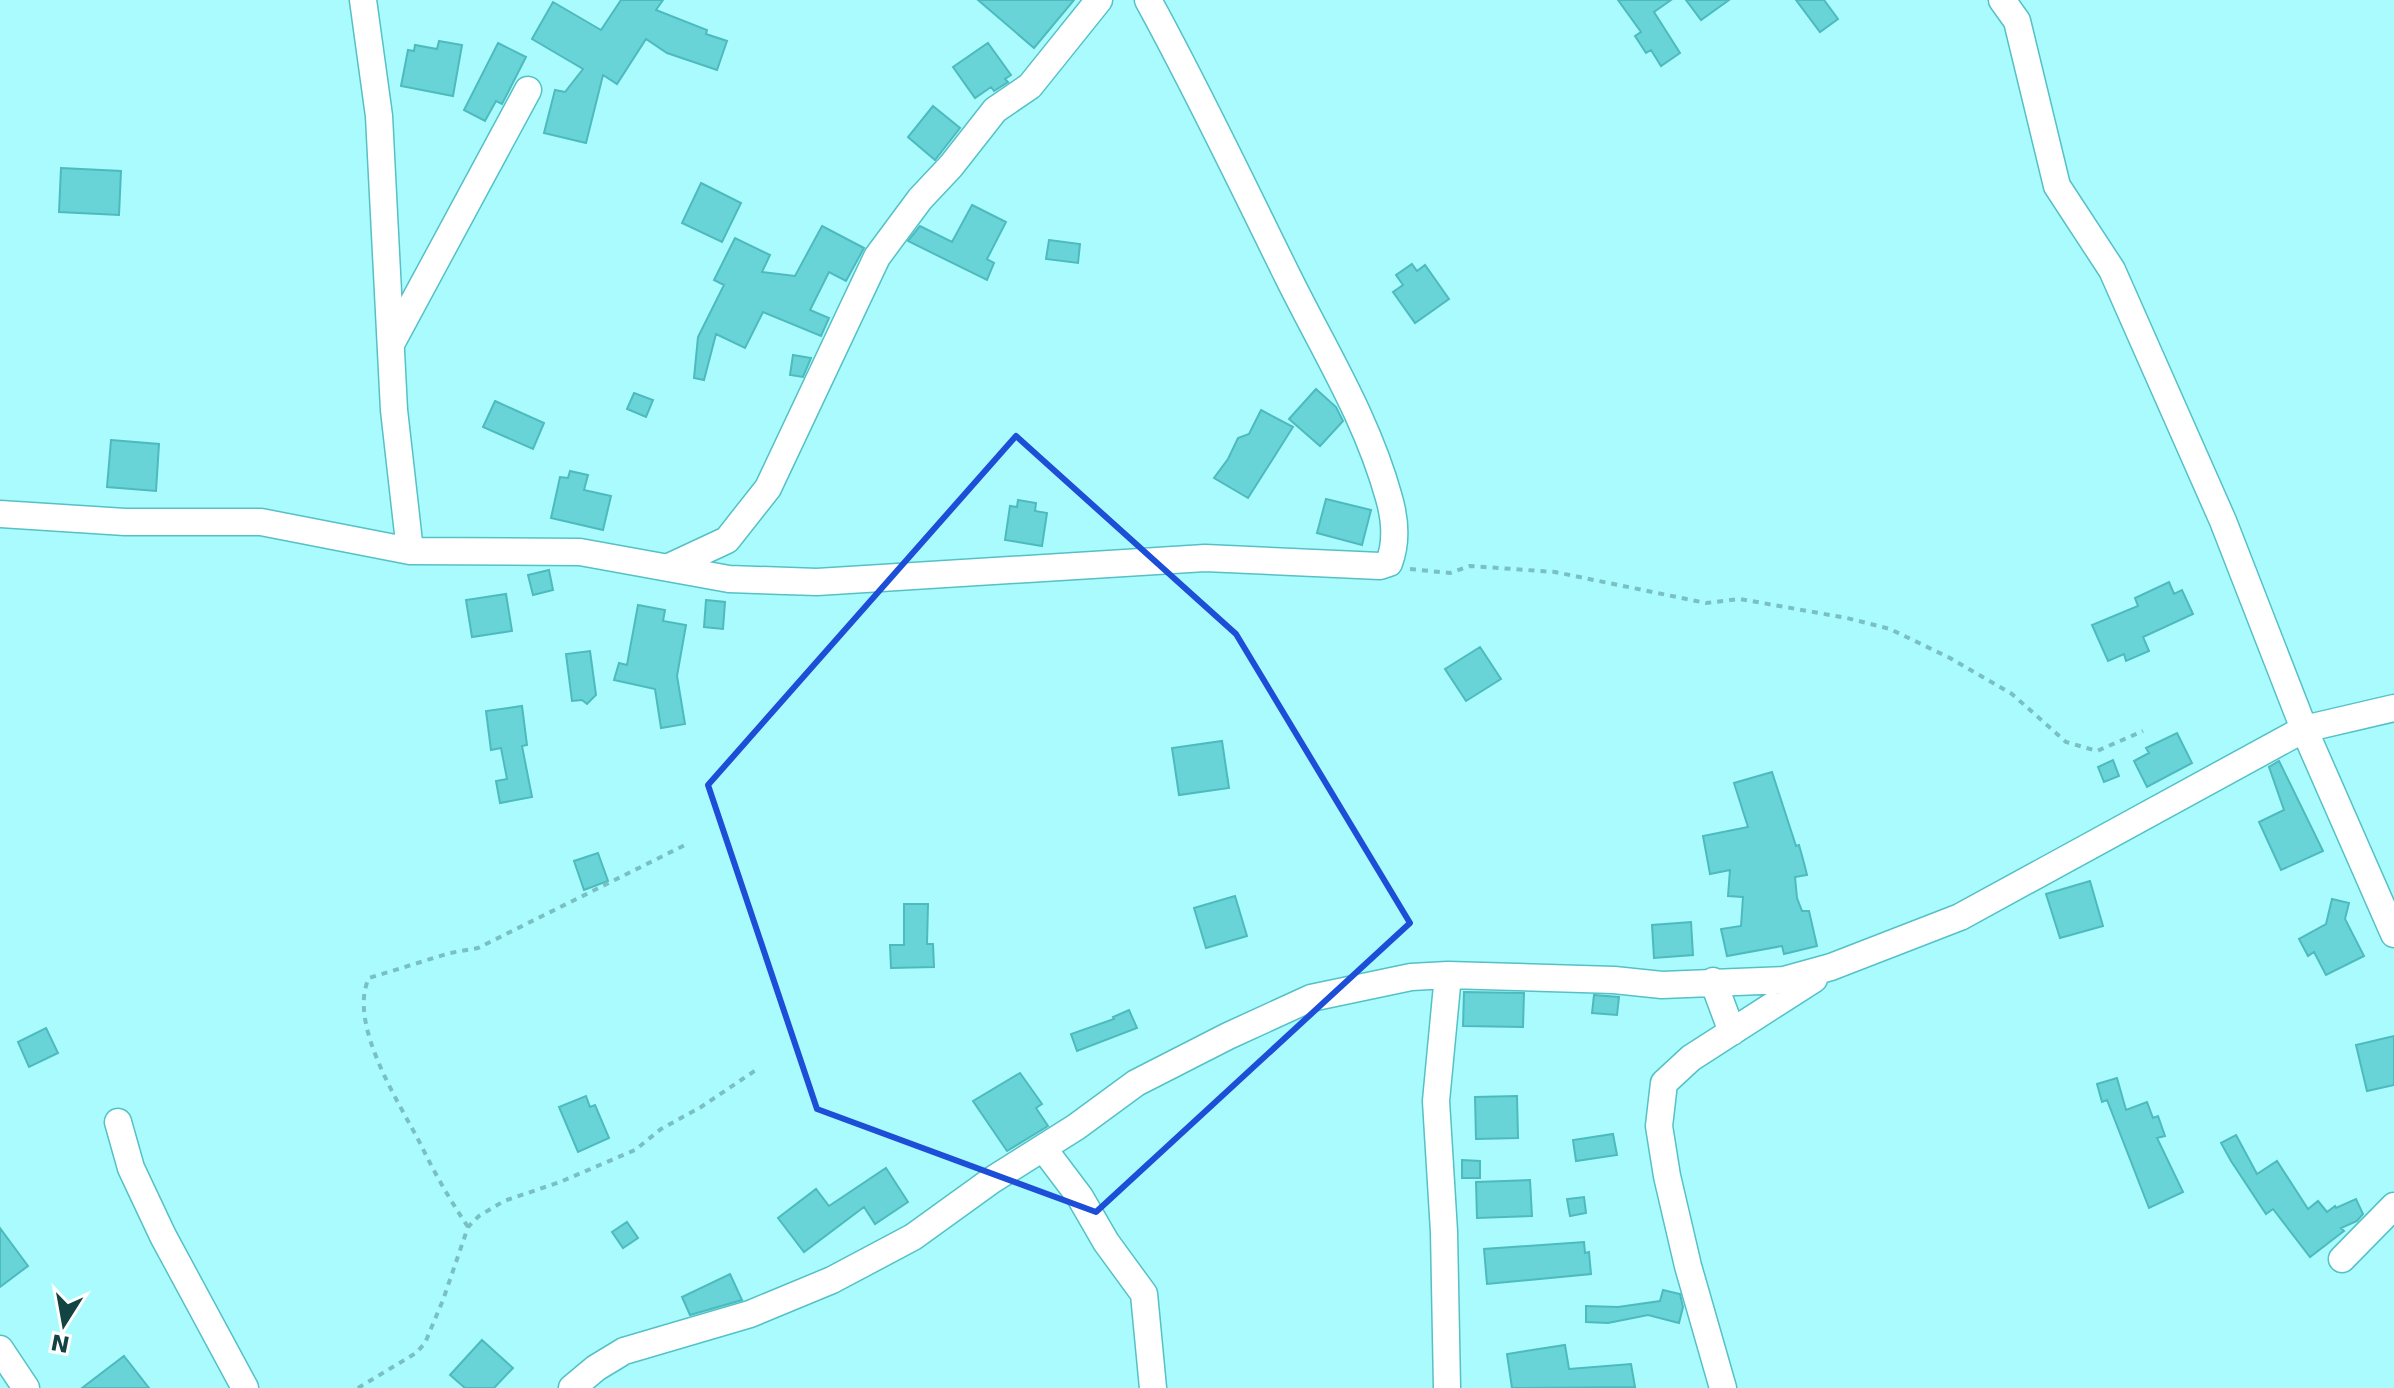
<svg xmlns="http://www.w3.org/2000/svg" width="2394" height="1388" viewBox="0 0 2394 1388" font-family="'DejaVu Sans',sans-serif">
<rect width="100%" height="100%" fill="#aafbfe"/>
<!-- building -->
<path fill="#69d4d8" stroke="#4dbabe" stroke-width="2" d="M621,0h42l-7,10 51,20 -1,4 21,7 -10,29 -50,-17 -21,-14 -29,45 -14,-9 -17,68 -42,-10 11,-43 10,2 18,-23 -51,-30 21,-37 48,28z
M978,0h96l-40,48z
M1618,0h53l-17,12 26,41 -19,13 -10,-16 -5,3 -11,-17 6,-4z
M1686,0h43l-28,20z
M1796,0h28l14,19 -18,13z
M439,41l23,4 -9,51 -52,-10 7,-36 6,1 1,-6 22,4z
M498,43l28,14 -24,47 -6,-3 -11,20 -21,-11z
M988,43l23,32 -6,4 3,3 -14,9 -3,-4 -16,11 -22,-31z
M933,106l27,22 -25,32 -27,-23z
M61,168l60,3 -2,44 -60,-3z
M701,183l40,20 -19,39 -40,-19z
M972,205l34,17 -19,37 7,4 -7,17 -79,-39 12,-15 32,16z
M822,226l42,22 -18,33 -17,-9 -19,38 19,8 -8,18 -58,-24 -18,36 -29,-14 -12,46 -10,-2 4,-41 26,-52 -10,-5 21,-42 35,17 -8,17 33,4z
M1049,240l31,4 -2,19 -32,-4z
M1412,264l5,7 8,-6 24,34 -34,24 -22,-31 10,-7 -7,-10z
M793,355l18,3 -8,19 -13,-2z
M1316,389l20,18 7,14 -23,25 -31,-27z
M634,393l19,7 -7,17 -19,-8z
M495,401l49,22 -11,26 -50,-22z
M1261,410l32,17 -45,71 -34,-20 14,-19 10,-21 11,-4z
M111,440l48,4 -3,47 -49,-4z
M570,471l18,4 -4,15 27,6 -8,34 -52,-12 9,-41 8,1z
M1326,499l45,11 -9,35 -45,-12z
M1018,500l18,3 -1,8 12,2 -5,33 -37,-6 5,-34 7,1z
M549,570l4,20 -20,5 -5,-20z
M2169,582l5,12 8,-4 11,24 -50,23 6,14 -23,10 -2,-7 -16,7 -16,-36 46,-19 -3,-8z
M506,594l6,37 -40,6 -6,-37z
M706,600l19,2 -2,27 -19,-2z
M638,605l27,5 -2,11 23,4 -9,51 8,48 -24,4 -6,-39 -41,-9 5,-17 8,2z
M1480,647l21,32 -35,22 -21,-32z
M590,651l6,44 -9,9 -5,-4 -10,1 -6,-47z
M522,706l5,39 -5,1 10,51 -32,6 -4,-22 11,-2 -6,-31 -10,2 -5,-39z
M2177,733l15,30 -45,24 -13,-26 15,-8 -3,-5z
M1222,741l7,47 -50,7 -7,-47z
M2113,760l6,16 -15,6 -6,-15z
M2279,761l44,90 -42,19 -22,-48 25,-12 -15,-43z
M1772,772l24,74 3,-1 5,18 3,12 -12,2 2,21 5,13h7l8,35 -33,8 -2,-8 -55,10 -6,-27 20,-3 2,-29 -15,-1 2,-26 -20,4 -7,-38 45,-9 -14,-44z
M598,853l10,28 -24,9 -10,-29z
M2090,881l13,45 -43,12 -14,-44z
M1235,896l12,40 -41,12 -12,-40z
M2332,899l17,4 -4,16 19,37 -38,19 -12,-23 -6,4 -9,-17 27,-15z
M904,904h24l-1,40h6l1,23 -43,1 -1,-23h14z
M1691,922l2,33 -39,3 -2,-33z
M1464,992l60,1 -1,34 -60,-1z
M1594,995l25,2 -2,18 -25,-2z
M1129,1010l8,18 -60,23 -6,-17 43,-15 -1,-2z
M46,1028l12,25 -29,14 -11,-25z
M2394,1036v49l-27,6 -11,-46z
M1020,1073l22,31 -6,4 12,18 -41,25 -34,-50z
M2117,1078l9,32 21,-8 6,16 5,-2 7,20 -8,2 26,54 -34,16 -42,-108 -5,2 -5,-18z
M586,1096l4,11 5,-2 14,33 -31,14 -19,-45z
M1517,1096l1,42 -42,1 -1,-42z
M1613,1134l4,21 -41,6 -3,-21z
M2236,1135l21,39 20,-13 31,48 10,-8 9,11 8,-6 1,2 20,-9 7,15 -6,7 -16,7 3,3 -34,26 -37,-48 -7,5 -35,-53 -10,-18z
M1462,1160l18,1v17h-18z
M886,1168l22,34 -33,22 -11,-17 -60,45 -26,-34 38,-29 13,17z
M1530,1180l2,36 -55,2 -1,-36z
M1584,1197l2,16 -16,3 -3,-17z
M627,1222l11,16 -15,10 -11,-16z
M0,1228l28,38 -28,21z
M1584,1242l1,11 4,-1 2,22 -104,10 -3,-35z
M730,1274l12,26 -52,15 -8,-18z
M1663,1290l17,4 3,13 -4,16 -31,-8 -40,8 -22,-1v-16l32,1 42,-6z
M482,1340l31,28 -19,20h-29l-15,-13z
M1565,1345l4,24 62,-5 4,23 -123,1 -5,-34z
M124,1356l25,32h-67z"/>
<g fill="none" stroke-linecap="round" stroke-linejoin="round">
<defs>
<path id="minor" d="M363,0l16,116 15,294 16,141
M2002,0l15,21 40,165 55,84 111,251 81,208 90,205
M391,344l137,-254
M0,514l125,8h136l149,29 170,1 149,27 88,3 388,-24 175,8 9,-3c8,-21 6,-44 0,-65 -22,-80 -65,-148 -101,-221 -46,-93 -90,-186 -140,-277
M669,567l58,-27 41,-52 109,-231 43,-58 31,-33 44,-56 35,-24 69,-86
M1448,975l166,5 48,5 122,-5 47,-13 129,-50 344,-188 90,-21
M1713,981l19,51
M118,1122l13,46 32,68 82,152
M1043,1148l37,49 26,45 38,52 9,94
M2342,1259l52,-53
M0,1349l26,39
M572,1388l24,-20 28,-17 126,-37 82,-34 81,-43 79,-57 84,-53 60,-44 92,-47 83,-38 100,-21 37,-2 -12,126 8,131 3,156
M1723,1388l-35,-122 -21,-90 -8,-50 5,-43 27,-25 123,-79"/>
</defs>
<!-- minor casing -->
<use href="#minor" stroke="#55c1c6" stroke-width="29"/>
<!-- path -->
<path stroke="#7ac0c2" stroke-width="4" stroke-dasharray="6 6" stroke-linecap="butt" d="M1410,569l40,4 20,-7 85,6 151,31 34,-4 107,19 43,11 60,29 62,36 54,48 31,9 46,-20
M468,1227c-18,-27 -33,-53 -47,-82 -21,-41 -74,-121 -52,-167l81,-25 28,-5 209,-104
M358,1388l58,-35 9,-10 18,-43 25,-73 11,-11 25,-15 56,-19 75,-32 26,-21 40,-22 55,-37"/>
<!-- minor -->
<use href="#minor" stroke="#fff" stroke-width="26"/>
</g>
<!-- marked area -->
<path fill="none" stroke="#1d4ed8" stroke-width="6" stroke-linejoin="round" d="M1016,436l220,198 174,289 -314,289 -279,-103 -109,-324z"/>
<!-- north arrow -->
<g transform="translate(64 1324) rotate(191)" stroke="#ffffff" stroke-width="6" paint-order="stroke">
<path d="M0-6L14 30L0 20L-14 30Z" fill="#144344"/>
<text y="-12" font-size="22" font-weight="bold" text-anchor="middle" fill="#144344">N</text>
</g>
</svg>
